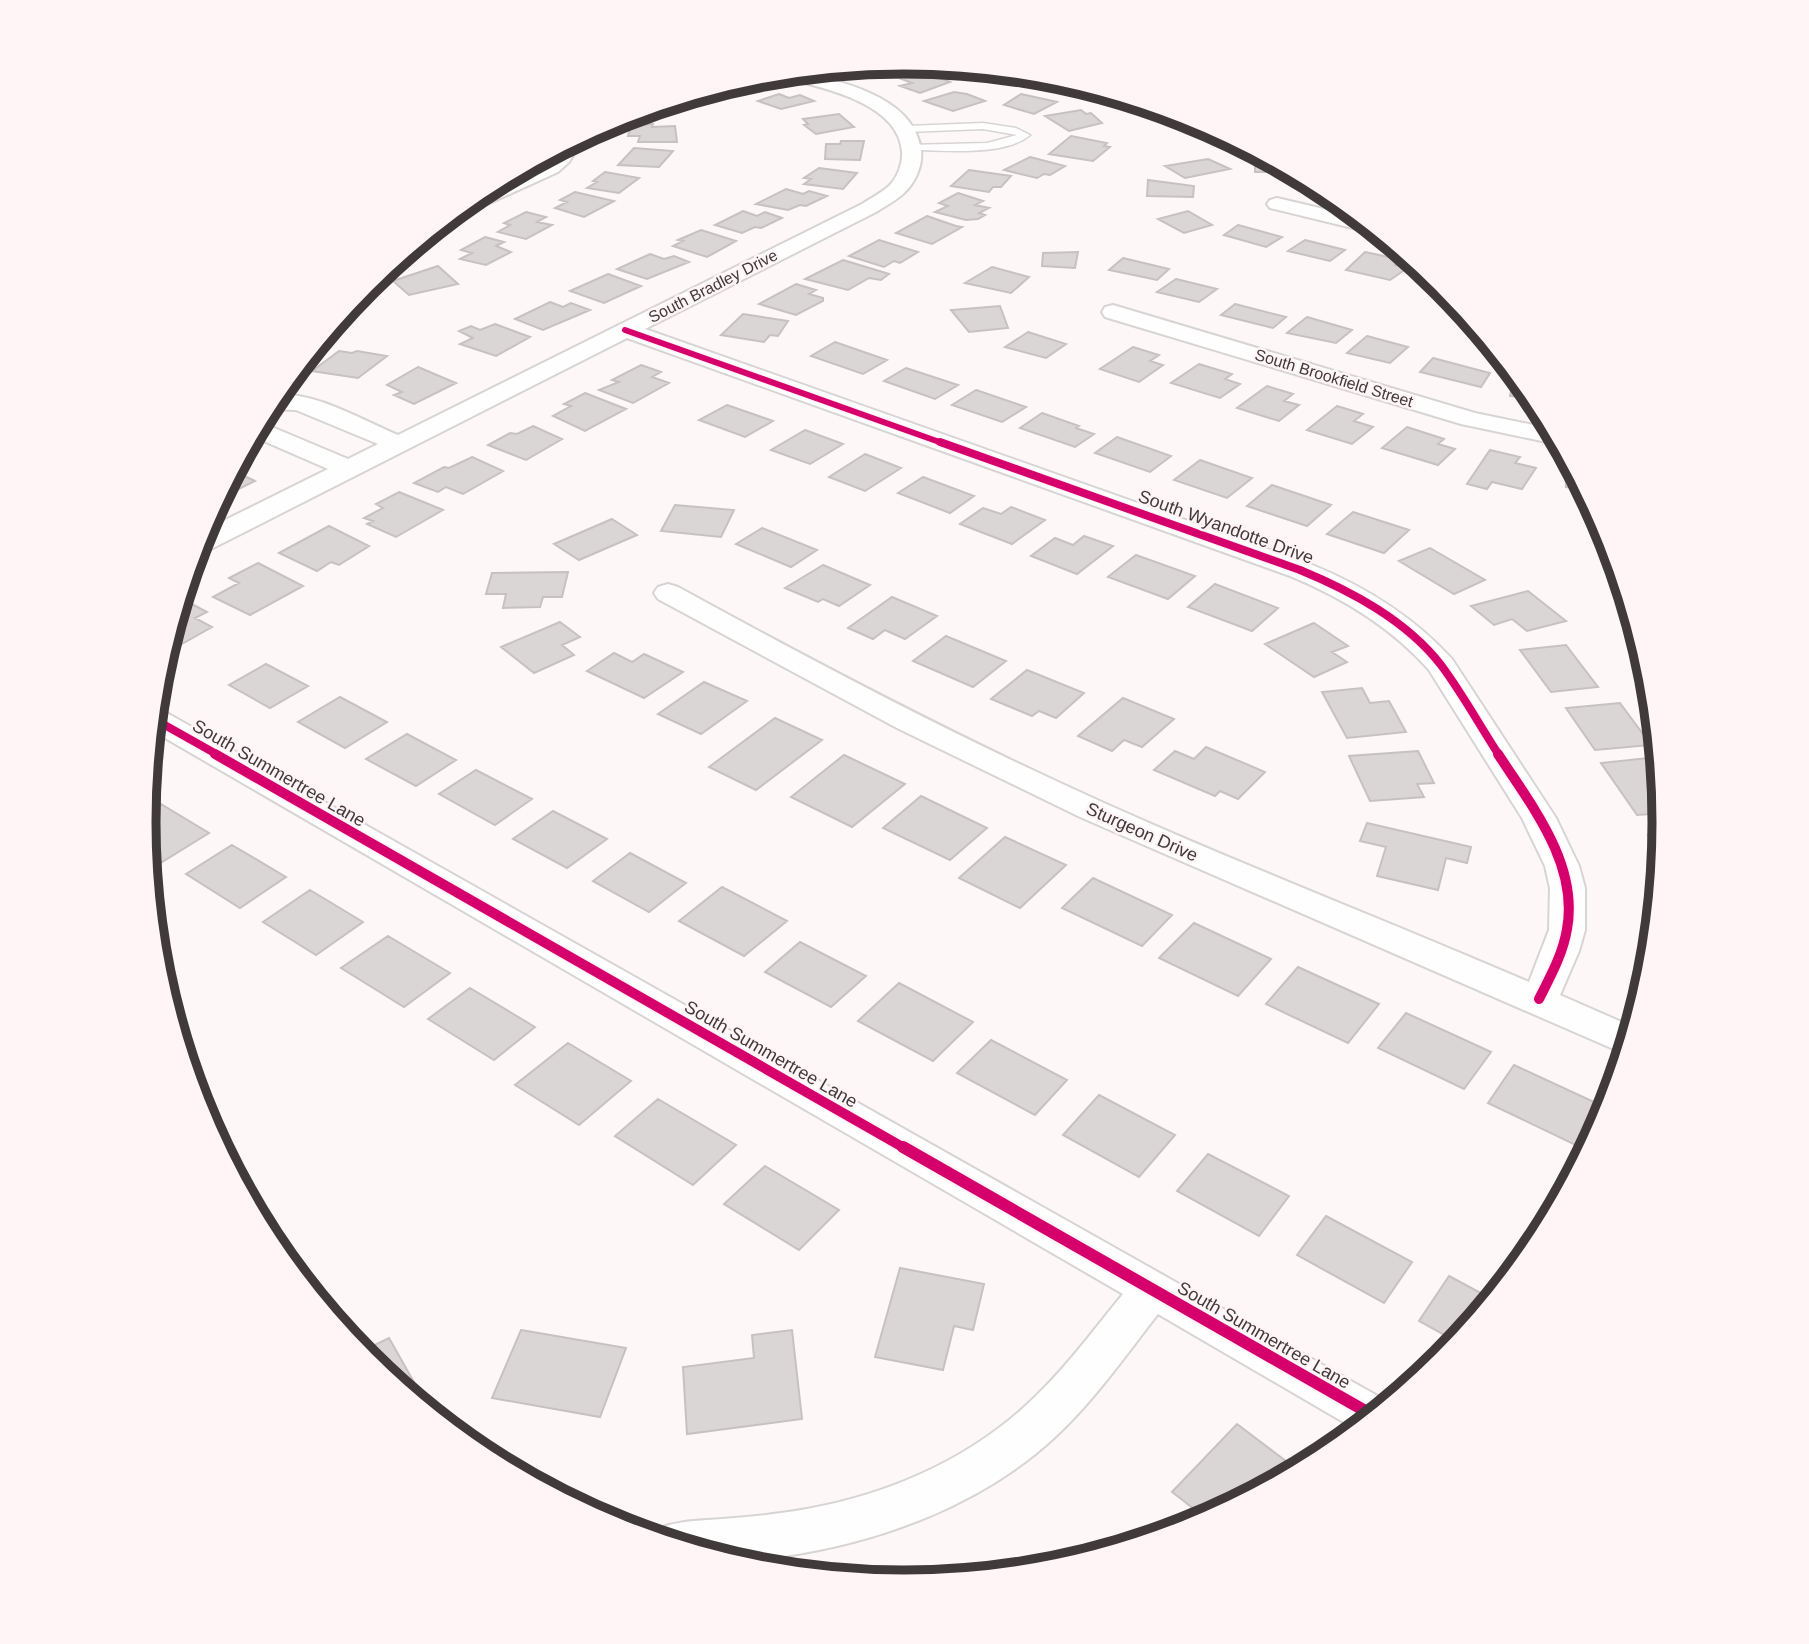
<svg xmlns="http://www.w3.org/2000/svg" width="1809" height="1644" viewBox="0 0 1809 1644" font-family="Helvetica,sans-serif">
<rect width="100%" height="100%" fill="#fdf7f8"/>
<!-- building -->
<path fill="#dbd6d6" stroke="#c6c1c2" stroke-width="2" d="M891,63l18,5 -26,9 -33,-9z
M925,71l25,11 -30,11 -20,-7 12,-3 -13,-5z
M954,92l13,2 18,7 -32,10 -29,-10z
M779,94l10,4 11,-3 14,6 -33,8 -23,-8z
M1021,94l36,8 -23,12 -30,-9z
M1081,110l5,4 5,-1 11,10 -33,8 -24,-15z
M839,114l15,13 -38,7 -12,-9 4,-1 -5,-5z
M653,124l-1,3 23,-1 2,16h-39l2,-6h-12l3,-11z
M1071,136l36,7 -3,3 6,1 -17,14 -44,-7z
M841,141h23l-4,19 -35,-1 1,-15h14z
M634,148l39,3 -14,16 -41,-2z
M1030,157l35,9 -15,9 -6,-1 -7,4 -33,-8z
M1255,157h12l27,15h-39z
M1208,159l22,10 -45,9 -20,-12z
M819,168l38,5 -14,16 -39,-5 7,-5 -7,-1z
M969,170l42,6 -10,11h-8l-4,5 -38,-6z
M605,172l34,6 -20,15 -32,-5 10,-6 -4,-1z
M1148,180l46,6 -1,11 -46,-1z
M786,189l17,5 6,-3 18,5 -21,10 -6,-1 -12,5 -32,-6z
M575,192l39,9 -30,16 -29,-9 12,-6 -7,-2z
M958,193l25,8 -8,4 14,3 -10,5 6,2 -7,4 -12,1 -31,-8 13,-6 -9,-3z
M743,211l14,5 8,-4 17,6 -21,10 -6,-1 -13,6 -27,-8z
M1188,211l24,14 -28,8 -26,-14z
M526,212l20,5 -9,5 15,3 -26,14 -28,-7 12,-7 -6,-2z
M927,216l29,10 6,1 -30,17 -36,-11z
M1238,225l44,12 -16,10 -42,-12z
M701,230l35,11 -29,16 -34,-11 10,-5 -5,-1z
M485,237l19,5 -8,4 15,6 -25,13 -26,-6 12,-6 -11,-3z
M879,240l39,12 -18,11 -6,-2 -10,6 -35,-11z
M1305,240l40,10 -15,11 -42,-10z
M1078,252l-3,16 -33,-2 1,-13z
M1365,252l33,7 -3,6 14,2 -19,13 -44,-10z
M650,254l14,5 10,-3 15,6 -42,17 -30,-10z
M1123,258l46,11 -12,11 -48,-10z
M843,260l46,14 -8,6 -12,-2 -21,12 -43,-11z
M438,266l20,18 -49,11 -16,-14z
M992,267l37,10 -18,16 -46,-10z
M1425,270l18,14 1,2 -29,-7z
M608,274l33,12 -37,17 -34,-12z
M1176,279l41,10 -18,13 -42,-10z
M796,284l20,6 -7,4 14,4v3l-27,14 -37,-11z
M550,302l13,5 8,-4 19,7 -47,20 -28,-11z
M1235,304l51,13 -13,11 -52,-13z
M1000,306l8,22 -39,4 -18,-22z
M743,314l45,7 -10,15 -8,-1 -6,7 -43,-7z
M1307,317l45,13 -16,13 -49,-10z
M495,324l35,13 -34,19 -36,-12 13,-6 -14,-7 12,-5 9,4z
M1028,332l38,12 -20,14 -41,-11z
M1367,336l41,11 -18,16 -43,-10z
M835,342l52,18 -24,14 -52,-18z
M1133,347l26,8 -9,6 13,4 -24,17 -39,-13z
M339,351l13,2 5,-2 30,5 -29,22 -46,-7z
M1433,358l57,15 -9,14 -61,-15z
M1199,364l33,10 -7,5 15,5 -20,14 -49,-15z
M641,365l20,7 -9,5 17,6 -36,20 -34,-13 20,-8 -7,-2z
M418,367l38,16 -42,21 -20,-9 8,-3 -15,-7z
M906,368l52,17 -23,14 -51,-18z
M1515,373l22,26 -27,-3z
M1267,386l26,8 -9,7 15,4 -20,16 -42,-13z
M976,390l50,17 -24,15 -50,-17z
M585,393l41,16 -41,22 -32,-15 18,-10 -7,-2z
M727,405l46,16 -28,16 -46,-17z
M1337,406l26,8 -9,7 19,6 -21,17 -45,-14z
M1042,413l37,13 -3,2 18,6 -19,13 -55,-19z
M533,426l29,13 -36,21 -38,-15 22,-12 7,1z
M1407,427l37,12 -6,5 17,5 -17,16 -56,-17z
M805,430l38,14 -33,20 -39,-14z
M1117,437l54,19 -21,16 -55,-19z
M1490,450l30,7 -5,6 21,5 -14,21 -30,-7 -5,7 -20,-5z
M865,454l36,14 -36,23 -36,-14z
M472,457l31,14 -40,23 -17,-7 -8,5 -24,-9 30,-16 5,1z
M1200,460l52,18 -25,20 -53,-18z
M1565,464l7,1 13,24 -19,-2z
M234,471l21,10 -36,18z
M923,477l51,19 -24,17 -52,-20z
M1272,485l59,20 -24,21 -60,-20z
M399,492l44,18 -47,27 -29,-13 6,-3 -9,-3 19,-10 -7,-4z
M675,505l59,5 -13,27 -60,-6z
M1011,507l34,13 -33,24 -52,-20 23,-16 18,6z
M1353,512l56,18 -25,23 -57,-19z
M612,519l25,16 -58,25 -25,-16z
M329,526l40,20 -30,19 -8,-3 -14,9 -38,-18z
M762,528l55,22 -26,17 -55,-23z
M1084,536l29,10 -36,28 -46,-18 24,-18 18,7z
M1430,548l55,32 -31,14 -55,-33z
M1136,555l59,21 -27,23 -60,-22z
M258,563l45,23 -53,29 -37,-18 26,-14 -10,-5z
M823,565l47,20 -31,21 -16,-7 -5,3 -33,-14z
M568,572l-6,25h-19l-3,10 -37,1 3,-14h-20l6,-21z
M1215,584l63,24 -26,23 -64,-24z
M1528,591l38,30 -39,10 -15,-12 -18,6 -23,-19z
M892,597l45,19 -32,23 -20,-9 -12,9 -25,-11z
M188,602l19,10 -12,6 17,9 -48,27 15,-47z
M560,622l20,15 -18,8 12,10 -40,18 -33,-26z
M1314,623l34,23 -16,6 15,10 -33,15 -49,-33z
M946,636l60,25 -33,26 -60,-26z
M1566,645l32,42 -47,5 -31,-42z
M614,653l18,9 12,-8 39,18 -39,26 -57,-27z
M266,664l42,22 -38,22 -41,-23z
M1027,670l57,23 -28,25 -17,-7 -7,5 -41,-17z
M704,682l43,19 -46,33 -43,-20z
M1362,688l8,15 19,-2 17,31 -59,6 -25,-46z
M340,697l47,25 -42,26 -47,-26z
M1123,698l51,21 -32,28 -18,-7 -12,11 -34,-15z
M1620,703l31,42 -56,5 -29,-42z
M775,718l47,22 -66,50 -47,-23z
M407,734l49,26 -40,26 -50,-27z
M1206,747l59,25 -27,27 -18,-8 -5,5 -61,-26 21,-19 19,8z
M1418,751l16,32 -17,1 7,13 -54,4 -21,-45z
M844,755l61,29 -53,43 -61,-30z
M1648,758l13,18 3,37 -27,2 -36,-52z
M476,770l56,29 -37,26 -56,-31z
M921,796l66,32 -37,32 -67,-32z
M161,804l48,29 -55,34 -6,-4 -3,-50z
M553,811l54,28 -40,29 -54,-29z
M1367,823l104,24 -4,16 -21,-5 -8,32 -61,-14 9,-29 -26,-6z
M1648,835l16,1 -3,25h-2z
M1005,837l61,28 -46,43 -61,-30z
M232,845l54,32 -46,31 -54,-34z
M630,853l56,30 -37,29 -56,-31z
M1093,878l79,37 -30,31 -80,-38z
M722,887l65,34 -43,35 -65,-35z
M310,890l53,32 -47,33 -53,-33z
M1194,923l77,36 -33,37 -79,-38z
M388,936l62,37 -46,34 -63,-39z
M800,942l66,34 -35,31 -66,-35z
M1298,967l81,37 -31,39 -82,-39z
M899,983l74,39 -40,39 -75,-40z
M470,988l65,39 -41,33 -66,-41z
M1406,1013l85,39 -27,37 -86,-41z
M991,1040l76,40 -32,35 -78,-42z
M568,1043l63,38 -52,44 -64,-40z
M1514,1065l95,44 -23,41 -98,-47z
M1099,1095l76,40 -36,42 -76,-42z
M658,1099l78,46 -43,40 -78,-49z
M1208,1154l81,42 -30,40 -82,-45z
M765,1166l74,44 -40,40 -75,-46z
M1326,1216l86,46 -28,41 -87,-48z
M900,1268l84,16 -11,46 -19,-4 -11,44 -68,-13z
M1449,1276l43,23 -35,43 -38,-21z
M521,1330l105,18 -26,69 -108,-19z
M792,1330l10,89 -115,15 -4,-67 71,-9 -2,-23z
M389,1338l30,53 -9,5 -50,-44z
M1237,1424l61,46 -91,49 -35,-27z"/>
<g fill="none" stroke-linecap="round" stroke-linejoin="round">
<defs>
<path id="service" d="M983,123l33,5 14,7c-26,22 -85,15 -118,15l-5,-3 1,-2 79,-2 30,-8 -34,-6 -76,3 -5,-3 5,-3z"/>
<path id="minor" d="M801,71c43,12 113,26 120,79 2,16 -6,33 -18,44 -8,7 -18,12 -27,18l-231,117 665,235c54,22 102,51 142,95l104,159 23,48 6,22v42l-6,21 -19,44 73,32 -8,27 -545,-237 -183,-89 -239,-129 -4,-6 4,-6 10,-3 10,3c140,77 281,151 426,216 140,63 284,118 425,179l20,-52 1,-42 -5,-22 -23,-48 -93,-148c-38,-43 -86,-72 -139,-94l-663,-238 -420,213 -12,2 6,-21 127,-63 -76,-33 8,-14 88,37 30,-15 -82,-34 -29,-1 8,-14c37,-5 89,26 123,40l464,-231c9,-6 19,-11 27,-18 9,-9 14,-23 13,-35 -4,-49 -82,-64 -121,-74l-2,-3z
M580,137l2,4 -13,21 -11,10 -97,44 -12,1 26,-22 69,-31 15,-16z
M1277,198l85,20 17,14 -6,1 -103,-25 -3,-4 3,-4z
M1113,305l362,108 78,16 8,16 -100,-21 -356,-107 -3,-5 3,-5z
M155,710l10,2 1225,691 -33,27 -199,-116c-33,42 -64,87 -103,123 -72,67 -174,105 -270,119 -15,3 -32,7 -48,6 -21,-1 -59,-18 -81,-24l4,-10c21,-8 40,-7 62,-9 29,-2 57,-5 85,-10 78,-14 154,-46 214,-99 39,-34 70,-77 102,-116l-970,-563z"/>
<path id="tertiary" d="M775,75l-3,4 -48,17 -59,14 -9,-4 100,-30z"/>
</defs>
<!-- service casing -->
<use href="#service" stroke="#d9d4d4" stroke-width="3"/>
<!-- minor casing -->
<use href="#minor" stroke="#d9d4d4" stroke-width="4"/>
<!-- tertiary casing -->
<use href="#tertiary" stroke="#d9d4d4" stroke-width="4"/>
<!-- service -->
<use href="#service" fill="#fffefe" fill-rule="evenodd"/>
<!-- minor -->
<use href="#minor" fill="#fffefe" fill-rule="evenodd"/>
<!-- tertiary -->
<use href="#tertiary" fill="#fffefe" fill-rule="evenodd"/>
<defs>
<path id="cycleway-far3" d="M625,330l320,114"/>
<path id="cycleway-far2" d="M940,442l360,128c51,21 106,50 141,95 21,28 39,61 58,90
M154,719l64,36"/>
<path id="cycleway-far1" d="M215,754l691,395
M1498,754c33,51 81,110 69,175 -4,25 -17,48 -28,70"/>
<path id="cycleway" d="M903,1147l471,269"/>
</defs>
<!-- cycleway-far3 casing -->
<use href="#cycleway-far3" stroke="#fff5f7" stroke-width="9"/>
<!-- cycleway-far2 casing -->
<use href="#cycleway-far2" stroke="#fff5f7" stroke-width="11"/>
<!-- cycleway-far1 casing -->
<use href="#cycleway-far1" stroke="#fff5f7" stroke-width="14"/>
<!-- cycleway casing -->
<use href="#cycleway" stroke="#fff5f7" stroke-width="17"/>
<!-- cycleway-far3 -->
<use href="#cycleway-far3" stroke="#d6006c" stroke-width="6"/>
<!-- cycleway-far2 -->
<use href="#cycleway-far2" stroke="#d6006c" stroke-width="8"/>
<!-- cycleway-far1 -->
<use href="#cycleway-far1" stroke="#d6006c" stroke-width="10"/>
<!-- cycleway -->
<use href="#cycleway" stroke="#d6006c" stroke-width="12"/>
</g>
<g text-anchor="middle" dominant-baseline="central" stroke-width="5" stroke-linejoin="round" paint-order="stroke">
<!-- far-street labels -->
<g font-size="16" fill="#403a3b" stroke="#fff5f7">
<text transform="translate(713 286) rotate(-27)">South Bradley Drive</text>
<text transform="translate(1334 378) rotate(17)">South Brookfield Street</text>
</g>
<!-- street labels -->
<g font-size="18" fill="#403a3b" stroke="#fff5f7">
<text transform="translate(1226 527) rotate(20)">South Wyandotte Drive</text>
<text transform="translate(279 773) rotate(30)">South Summertree Lane</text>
<text transform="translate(1142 832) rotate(24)">Sturgeon Drive</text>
<text transform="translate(771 1054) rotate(30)">South Summertree Lane</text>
<text transform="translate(1264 1335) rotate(30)">South Summertree Lane</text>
</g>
</g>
<!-- crop -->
<path d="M0 0H1809V1644H0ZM156 822a748 748 0 1 1 1496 0a748 748 0 1 1-1496 0Z" fill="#fff5f7" fill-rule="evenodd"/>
<path fill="none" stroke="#403a3b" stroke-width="9" d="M156 822a748 748 0 1 1 1496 0a748 748 0 1 1-1496 0Z"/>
</svg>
